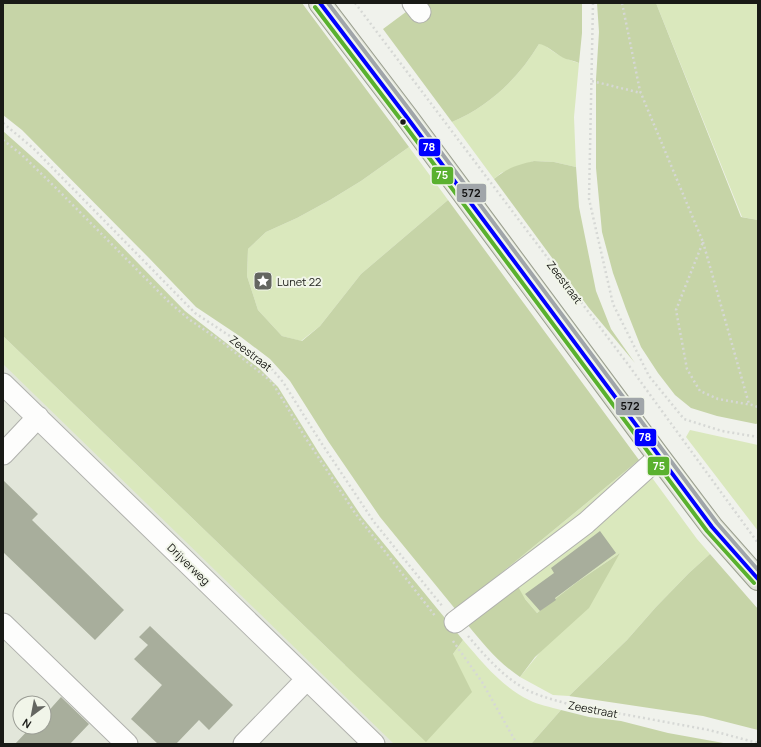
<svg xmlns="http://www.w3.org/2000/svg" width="761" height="747" viewBox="0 0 761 747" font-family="Manrope,sans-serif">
<rect width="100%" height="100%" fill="#f0f2ec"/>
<!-- built -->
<path fill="#e2e6da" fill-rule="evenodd" d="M3,349l413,395h-413zM20,703h24v24h-24z"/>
<!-- green -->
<path fill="#dae8bd" d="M656,3h102v217l-16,-3z
M539,44h4c11,9 22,15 36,19l-5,54 2,50 -22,-5 -20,-1 -33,12 -7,6 -42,-57c37,-16 66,-43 87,-78z
M409,147l39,53 -87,74 -41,52 -19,15 -19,-5 -24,-26 -11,-34 1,-27 18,-17 31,-14 33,-18 31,-19z
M3,336l342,329 108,-11 10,-14c19,22 39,47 66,60 9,5 22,7 32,10l-30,34h-137l-391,-380z
M690,430l68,15v86l-72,-94z
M639,460l58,79 13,15 -21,19 -33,34 -29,33 -58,56 -16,-1 -33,-18 100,-124 -43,29 -40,31 -12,-14 -69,11z"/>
<!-- forest -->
<path fill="#c6d4a7" d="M3,3h299l107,144 -48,34 -31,19 -33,18 -31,14 -18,17 -1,27 11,34 24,26 20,5 18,-15 41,-52 87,-74 191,260 -183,150 -76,-93 -52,-76 -38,-60 -20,-22 -29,-22 -45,-30 -47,-49 -127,-128 -19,-15z
M418,3h164v30l-3,30c-4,-2 -9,-3 -13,-4 -8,-3 -20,-15 -27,-15 -21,35 -50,62 -87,78l-69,-93z
M597,3h59l85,214 17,3v203l-2,1 -39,-8 -26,-8 -16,-13 -17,-22 -17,-26 -15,-38 -13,-36 -11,-41 -6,-64v-89l3,-47z
M3,131l44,39 138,141 75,58 18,18 41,66 43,64 101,123 -10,14 19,38 -46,50 -81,-77 -342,-329z
M534,161l20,1 22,5 3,40 17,84 15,38 24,34 -46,-55 -95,-129c13,-11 23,-14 40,-18z
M620,553l-31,55 -54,49 -15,20c-21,-14 -37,-33 -53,-53l49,-41 9,16 12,14 40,-31z
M710,554l48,55v121l-55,-14 -134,-20 58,-56 29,-33 33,-34z
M561,710l28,7 32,4 47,12 61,11h-198z"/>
<!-- building -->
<path fill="#a8ae9c" d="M3,480l35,34 -6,6 92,90 -29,30 -92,-88z
M600,531l16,22 -61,45 1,2 -16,11 -15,-17 29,-21 -3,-5z
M150,626l83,79 -24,25 -10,-10 -23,24h-18l-27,-25 31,-34 -28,-26 14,-14 -9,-8z
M61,697l28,27 -19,20h-55l16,-17h13v-11z"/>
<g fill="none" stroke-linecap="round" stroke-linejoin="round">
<defs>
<path id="minor" d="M413,3l7,9
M3,384l371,360
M3,454l35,-37
M455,622l131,-99 73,-66
M3,624l124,120
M244,744l63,-65"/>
<path id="major" d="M320,3l86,113 253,341 53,70 46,52"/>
</defs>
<!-- minor casing -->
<use href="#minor" stroke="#b0b1ad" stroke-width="23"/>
<!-- major casing -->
<use href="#major" stroke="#999e8d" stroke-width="24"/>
<!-- path -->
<path stroke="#d6d8d5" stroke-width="2.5" stroke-dasharray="2 3" stroke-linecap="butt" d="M355,3l272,360 131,180
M593,3l-4,196 24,105 36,72 35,43 38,12 36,6
M622,3l18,88 63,151 -27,68 11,59 13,22 18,8 34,6 6,2
M592,81l49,12
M3,123l30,25 162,165 50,33 26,22 12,14 37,59 54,81 69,85
M3,140l18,14 37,36 111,112 21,18 32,22 50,40 33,55 50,76 81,104
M703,242l46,162
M468,636c18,21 36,42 61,55 13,6 26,9 39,13l141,26 49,13
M453,641l29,41 35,62"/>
<!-- minor -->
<use href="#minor" stroke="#fdfdfc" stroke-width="21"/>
<!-- major -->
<use href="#major" stroke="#e0e2d9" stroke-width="22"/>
<defs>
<path id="bus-1" d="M320,3l86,113 306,411 46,52"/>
<path id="bus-2" d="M315,7l86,113 306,411 47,52"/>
<path id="bus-3" d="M328,3l83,109 306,411 41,47"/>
</defs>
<!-- bus-1 casing -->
<use href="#bus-1" stroke="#f1f5e9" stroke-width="7"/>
<!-- bus-2 casing -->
<use href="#bus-2" stroke="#f1f5e9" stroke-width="7"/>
<!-- bus-3 casing -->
<use href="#bus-3" stroke="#f1f5e9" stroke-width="7"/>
<!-- bus-1 -->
<use href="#bus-1" stroke="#00f" stroke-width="4"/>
<!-- bus-2 -->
<use href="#bus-2" stroke="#5ab12f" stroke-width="4"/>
<!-- bus-3 -->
<use href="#bus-3" stroke="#a0a5a9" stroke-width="4"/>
</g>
<!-- icons -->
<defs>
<symbol id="sight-square" viewBox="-11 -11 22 22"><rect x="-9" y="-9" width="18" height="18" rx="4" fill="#646661" stroke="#f1f5e9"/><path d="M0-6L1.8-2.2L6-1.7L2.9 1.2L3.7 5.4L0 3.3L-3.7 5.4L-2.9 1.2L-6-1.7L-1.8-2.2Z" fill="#fff"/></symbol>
</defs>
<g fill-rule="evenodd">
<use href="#sight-square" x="252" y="270" width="22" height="22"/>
</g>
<!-- markers -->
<circle fill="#191a16" stroke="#f1f5e9" stroke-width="1.5" cx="403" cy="122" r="3.5"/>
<g text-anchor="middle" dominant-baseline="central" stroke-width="4" stroke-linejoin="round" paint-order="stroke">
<!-- poi labels -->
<g font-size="11" fill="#191a16" stroke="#f1f5e9" text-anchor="start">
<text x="277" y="281">Lunet 22</text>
</g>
<!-- street labels -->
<g font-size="11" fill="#191a16" stroke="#f1f5e9">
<text transform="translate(565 282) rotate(53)">Zeestraat</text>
<text transform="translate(251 353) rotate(38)">Zeestraat</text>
<text transform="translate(189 564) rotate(44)">Drijverweg</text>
<text transform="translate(593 709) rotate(11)">Zeestraat</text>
</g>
</g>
<g stroke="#f1f5e9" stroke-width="1.5">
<rect x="418" y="138" width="23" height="19" rx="4" fill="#00f"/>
<rect x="431" y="166" width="23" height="19" rx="4" fill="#5ab12f"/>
<rect x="456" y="183" width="31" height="20" rx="4" fill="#a0a5a9"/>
<rect x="615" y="397" width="30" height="19" rx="4" fill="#a0a5a9"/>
<rect x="634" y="428" width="23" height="19" rx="4" fill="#00f"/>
<rect x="647" y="456" width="23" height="20" rx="4" fill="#5ab12f"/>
</g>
<g font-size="11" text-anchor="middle" font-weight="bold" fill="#fff">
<text x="429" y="151">78</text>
<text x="442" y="179">75</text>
<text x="645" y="441">78</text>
<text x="659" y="470">75</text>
</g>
<g font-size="11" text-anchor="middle" font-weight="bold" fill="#111">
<text x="471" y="197">572</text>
<text x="630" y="410">572</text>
</g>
<!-- border -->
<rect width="761" height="747" fill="none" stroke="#191a16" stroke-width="8"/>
<!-- north arrow -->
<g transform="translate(32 715) rotate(212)"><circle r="19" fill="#f1f5e9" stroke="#9b9d95"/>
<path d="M0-3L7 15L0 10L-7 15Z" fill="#646661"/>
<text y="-6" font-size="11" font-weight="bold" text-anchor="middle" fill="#191a16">N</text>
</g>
</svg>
